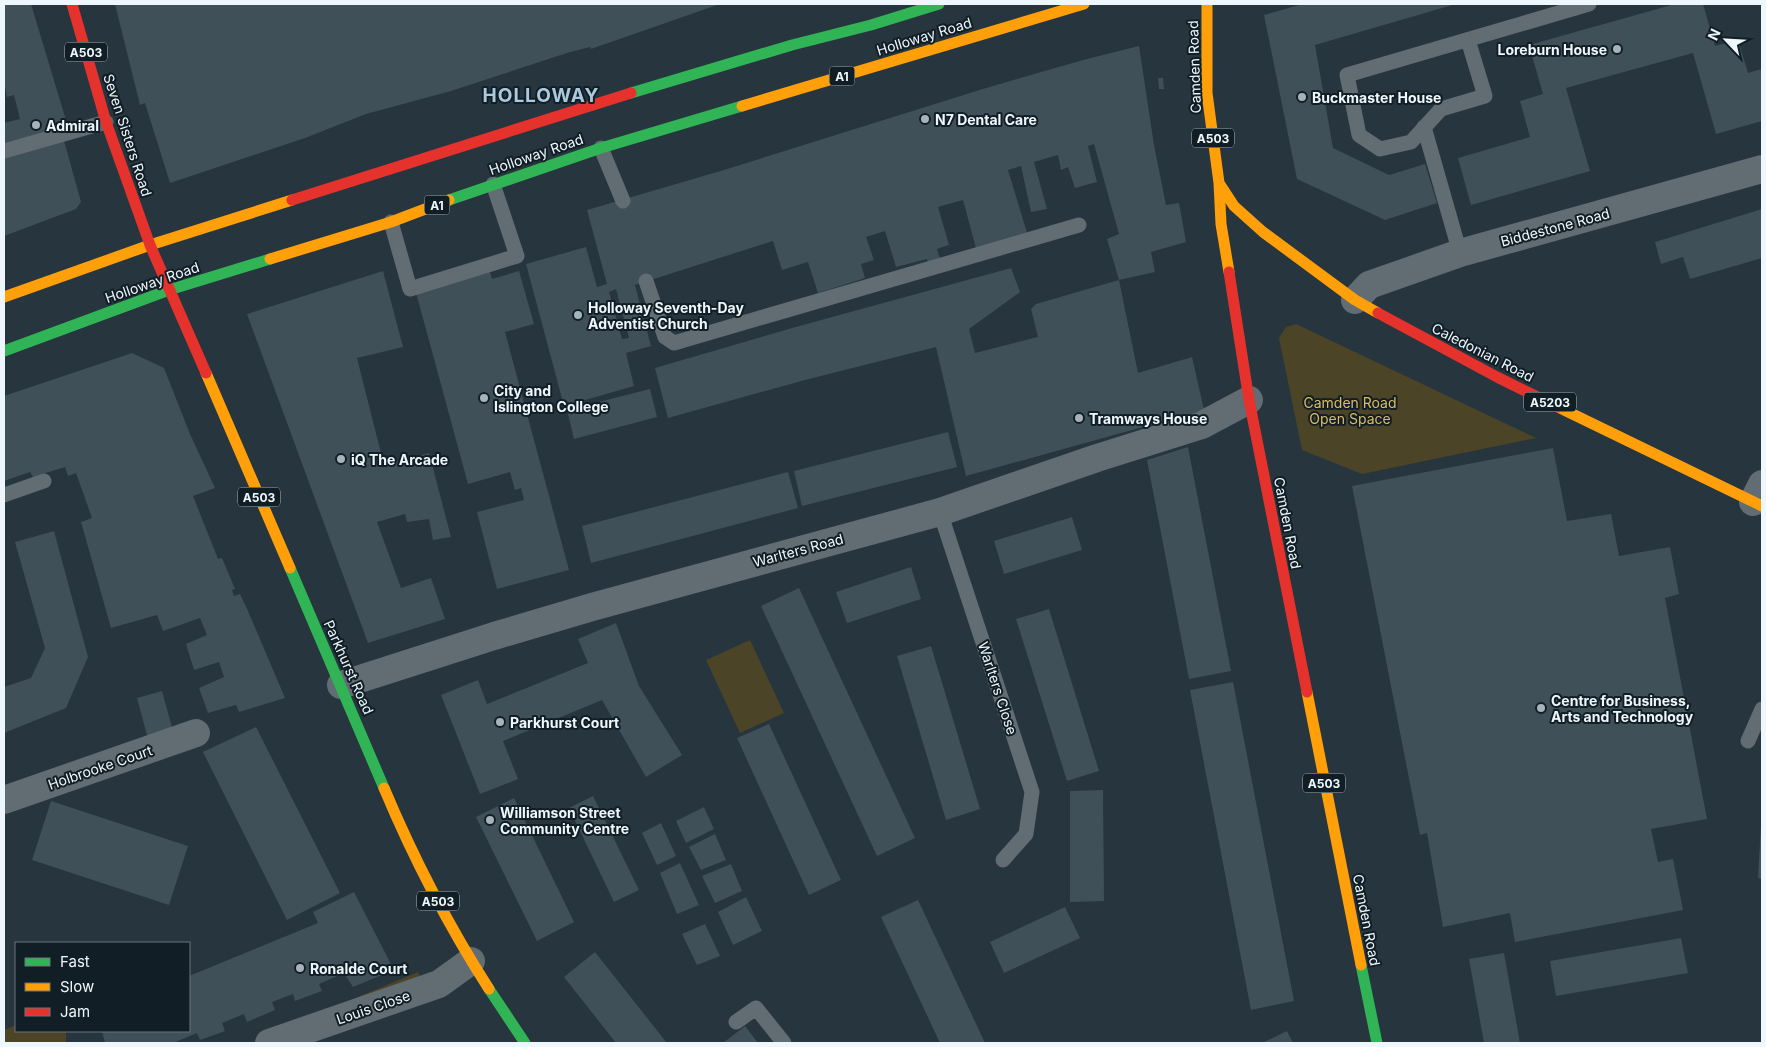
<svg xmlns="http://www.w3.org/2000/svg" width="1766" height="1047" viewBox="0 0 1766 1047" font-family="Inter,sans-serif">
<rect width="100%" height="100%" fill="#26353e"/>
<!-- green -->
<path fill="#4c4427" d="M1296,324l240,114 -174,36 -60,-24 -23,-112 7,-11z
M750,640l34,73 -44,20 -34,-73z
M418,972l3,6 -68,21z
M16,1025v6h50v12h-62v-13z"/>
<!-- building -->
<path fill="#3f5059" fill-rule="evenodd" d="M4,4h27l37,123 -64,16v-20l16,-4 -6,-24 -7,2 -3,-15z
M115,4h605l-129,45 -1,-2 -23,6 -116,38 -85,23 -61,24 -135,45 -25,-80 -5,2z
M1302,4h154l-141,41 18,103 56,27 36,-11 12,39 -52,17 -88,-41 -33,-164z
M1675,4h28l12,42 23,-6 10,33 14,-4v52l-46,13 -23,-81 -127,35 24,83 -119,34 -13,-47 72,-21 -10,-36 23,-7 -14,-49z
M1139,46l15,99 12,60 13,-2 7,39 -35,10 4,20 -36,8 -12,-41 12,-5 -25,-90 -6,2 9,36 -22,6 -7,-21 -7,3 -3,-15 -24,7 13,47 -16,3 -10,-46 -13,4 20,66 -51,16 -14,-52 -25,7 11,38 -12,4 3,10 -12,4 -1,-4 -31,8 -11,-36 -19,6 8,23 -13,4 4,14 -47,15 -10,-31 -26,8 -9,-29 -138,44 16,61 -25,7 8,33 -70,20 -38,-142 60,-17 11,40 10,-3 -20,-74 137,-40 262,-82 97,-28zM616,289l13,49 -7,1 -13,-47z
M1158,78h5l1,11h-5z
M63,137l18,65 -5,7 -72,27v-82z
M1762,209v49l-72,21 -7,-22 -22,7 -6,-22z
M1011,268l9,24 -51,37 6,24 63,-16 -7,-28 5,-5 83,-24 19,93 54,-16 12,53 -238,66 -30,-129 -131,33 -137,38 -13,-50 137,-40z
M489,269l3,10 27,-8 15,53 -29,8 64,238 -72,19 -20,-77 47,-12 -3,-12 -6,2 -5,-18 -42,12 -53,-195z
M383,271l20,76 -46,11 27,107 45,-12 22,84 -18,3 -4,-21 -22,3 -2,-8 -28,8 24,66 30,-10 14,41 -77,24 -121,-329z
M132,353l32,15 26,66 25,54 -22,8 25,63 4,-1 13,31 -3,1 2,6 6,-2 8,17 37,87 -46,14 -3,-7 -28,8 -9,-25 25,-11 -5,-15 -25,8 -8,-26 21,-9 -7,-17 -37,13 -6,-16 -46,13 -30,-106 11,-4 -16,-45 -8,3 -3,-9 -32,10 -3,-5 -26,9v-85z
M650,389l7,28 -83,22 -7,-29z
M948,432l9,35 -155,39 -8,-35z
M1188,447l43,224 -42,8 -42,-219z
M1553,448l14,73 44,-7 8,42 51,-9 9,47 -14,4 42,221 -56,10 7,33 15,-3 10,51 -168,32 -5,-29 -67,14 -16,-94 -7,2 -68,-349z
M788,472l10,36 -207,55 -9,-37z
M1072,517l10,33 -78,24 -10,-33z
M54,531l34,126 -22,51 -62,25v-46l27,-9 14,-30 -30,-106z
M911,567l10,32 -74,24 -11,-31z
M799,588l116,250 -38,18 -116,-250z
M1049,609l50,162 -32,10 -51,-162z
M616,623l23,63 43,69 -36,22 -44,-77 -99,41 15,38 -38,15 -39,-99 37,-15 9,24 101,-41 -10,-24z
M931,646l49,163 -34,11 -49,-164z
M1233,682l61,319 -43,9 -61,-320z
M162,691l11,40 -25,8 -11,-41z
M769,724l72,156 -32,15 -72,-157z
M256,727l84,166 -53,27 -84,-168z
M1103,790l1,111 -34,1v-111z
M593,796l46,94 -25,12 -45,-94z
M514,798l60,124 -37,19 -61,-124z
M51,801l137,45 -19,59 -137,-45z
M704,807l10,22 -28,14 -10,-22z
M661,823l15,33 -19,9 -15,-32z
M1761,825h1v54l-4,-1z
M715,834l11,26 -25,10 -12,-23z
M680,863l19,42 -22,9 -17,-41z
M731,864l11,27 -27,12 -13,-27z
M354,892l40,78 -41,17 -9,-14 -25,11 3,7 -27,10 -2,-7 -21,8 3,8 -28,12 -3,-8 -22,9 3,8 -25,9 -3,-7 -24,10h-68l-3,-12h87v-55l129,-53 -5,-11z
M746,897l16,34 -29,14 -15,-33z
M918,900l67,143h-45l-59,-126z
M1065,907l15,31 -76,35 -14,-31z
M705,924l15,32 -23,9 -15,-31z
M1681,938l7,35 -132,23 -6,-35z
M595,952l72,91h-51l-52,-66z
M1504,953l16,90h-36l-15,-84z
M745,1026l13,17h-35z
M1287,1031l6,12h-31z"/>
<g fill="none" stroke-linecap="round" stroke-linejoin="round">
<!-- lane -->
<path stroke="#616c73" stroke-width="15" d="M1468,40l17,56 -44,13 -30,33 -31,7 -21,-14 -12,-60 242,-71
M1424,127l36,126
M601,148l22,53
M4,151l102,-29
M391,222l19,67 107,-33 -24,-72
M646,281l19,56 9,6 405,-118
M4,495l40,-14
M940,512l92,280 -6,42 -23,26
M1748,741l14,-32
M736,1022l20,-14 28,35"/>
<!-- street -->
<path stroke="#616c73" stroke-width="28" d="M1355,300l14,-15 91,-32 302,-84
M1753,502l9,-18
M341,685l153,-49 98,-29 348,-95 157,-54 105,-33 47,-25
M4,800l192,-67
M269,1043l170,-59 32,-23"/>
<!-- fast -->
<path stroke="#30b455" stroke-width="11" d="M631,93l161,-48 79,-20 68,-21
M449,200l152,-52 141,-42
M4,351l165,-61 101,-31
M290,568l94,220
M1361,965l16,78
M489,989l36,54"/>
<!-- slow -->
<path stroke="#ff9f0a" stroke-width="11" d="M1207,4v89l12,90 2,41 8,48
M742,106l342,-102
M1219,183l15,23 29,26 92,68 23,13
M270,259l121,-37 58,-22
M4,297l146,-52 142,-45
M206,373l84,195
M1558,407l204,99
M1307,692l54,273
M384,788c29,69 64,137 105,201"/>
<!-- jam -->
<path stroke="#e5322d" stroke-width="11" d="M72,4l34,118 44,123 56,128
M292,200l339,-107
M1229,272l20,128 58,292
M1378,313l119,64 61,30"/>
</g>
<!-- markers -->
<g fill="#a7b3ba" stroke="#121e26" stroke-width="2">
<circle cx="1617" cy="49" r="5"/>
<circle cx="1302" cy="97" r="5"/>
<circle cx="925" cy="119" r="5"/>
<circle cx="36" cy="125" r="5"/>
<circle cx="578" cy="315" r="5"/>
<circle cx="484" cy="398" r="5"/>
<circle cx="1079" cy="418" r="5"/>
<circle cx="341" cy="459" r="5"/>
<circle cx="1541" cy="708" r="5"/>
<circle cx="500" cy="722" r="5"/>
<circle cx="490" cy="820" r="5"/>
<circle cx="300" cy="968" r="5"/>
</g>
<g text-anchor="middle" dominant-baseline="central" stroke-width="4" stroke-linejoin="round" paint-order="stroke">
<!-- shield labels -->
<g fill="#121e26" stroke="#abb6bc" stroke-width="1">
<rect x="65" y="42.5" width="42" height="19" rx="4"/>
<rect x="829.5" y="66.5" width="25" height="19" rx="4"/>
<rect x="1192" y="128.5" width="42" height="19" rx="4"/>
<rect x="424.5" y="195.5" width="25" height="19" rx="4"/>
<rect x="1524" y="392.5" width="52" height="19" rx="4"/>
<rect x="238" y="487.5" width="42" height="19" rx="4"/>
<rect x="1303" y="773.5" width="42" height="19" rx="4"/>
<rect x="417" y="891.5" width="42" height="19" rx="4"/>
</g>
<g font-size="12" font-weight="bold" fill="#edf7fd">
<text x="86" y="52">A503</text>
<text x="842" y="76">A1</text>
<text x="1213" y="138">A503</text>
<text x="437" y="205">A1</text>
<text x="1550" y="402">A5203</text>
<text x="259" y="497">A503</text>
<text x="1324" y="783">A503</text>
<text x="438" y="901">A503</text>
</g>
<!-- street labels -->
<g font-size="14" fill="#edf7fd" stroke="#121e26">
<text transform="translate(924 36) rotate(-17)">Holloway Road</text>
<text transform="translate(1194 67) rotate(-92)">Camden Road</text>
<text transform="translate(128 135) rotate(72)">Seven Sisters Road</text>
<text transform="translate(536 154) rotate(-19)">Holloway Road</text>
<text transform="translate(1555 227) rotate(-15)">Biddestone Road</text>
<text transform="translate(152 282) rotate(-19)">Holloway Road</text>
<text transform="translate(1483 352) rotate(27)">Caledonian Road</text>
<text transform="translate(1288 523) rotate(79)">Camden Road</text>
<text transform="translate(798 550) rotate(-15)">Warlters Road</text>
<text transform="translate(349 667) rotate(66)">Parkhurst Road</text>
<text transform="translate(998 688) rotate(72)">Warlters Close</text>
<text transform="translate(100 767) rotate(-19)">Holbrooke Court</text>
<text transform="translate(1367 920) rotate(79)">Camden Road</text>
<text transform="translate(373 1007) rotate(-19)">Louis Close</text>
</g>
<!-- poi labels -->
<g font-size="14" font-weight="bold" fill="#edf7fd" stroke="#121e26" text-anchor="start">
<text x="1607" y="49" text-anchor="end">Loreburn House</text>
<text x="1312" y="97">Buckmaster House</text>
<text x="935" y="119">N7 Dental Care</text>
<text x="46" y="125">Admiral</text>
<text x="588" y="307">Holloway Seventh-Day<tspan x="588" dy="16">Adventist Church</tspan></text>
<text x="494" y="390">City and<tspan x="494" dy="16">Islington College</tspan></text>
<text x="1089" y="418">Tramways House</text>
<text x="351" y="459">iQ The Arcade</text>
<text x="1551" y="700">Centre for Business,<tspan x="1551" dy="16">Arts and Technology</tspan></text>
<text x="510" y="722">Parkhurst Court</text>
<text x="500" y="812">Williamson Street<tspan x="500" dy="16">Community Centre</tspan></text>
<text x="310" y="968">Ronalde Court</text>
</g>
<!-- park labels -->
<g font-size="14" fill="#dcbd5e" stroke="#121e26">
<text x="1350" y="402">Camden Road<tspan x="1350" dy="16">Open Space</tspan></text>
</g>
<!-- district labels -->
<g font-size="19" font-weight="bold" letter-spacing="1" fill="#a9c9de" stroke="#121e26">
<text x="541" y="95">HOLLOWAY</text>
</g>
</g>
<!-- border -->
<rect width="1766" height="1047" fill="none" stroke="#edf7fd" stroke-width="10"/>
<!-- legend -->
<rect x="15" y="942" width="175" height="90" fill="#121e26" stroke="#6a757c"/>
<rect x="25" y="958" width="25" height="8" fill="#30b455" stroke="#6a757c"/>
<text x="60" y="967" font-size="15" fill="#edf7fd">Fast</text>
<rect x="25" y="983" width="25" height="8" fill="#ff9f0a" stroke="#6a757c"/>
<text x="60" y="992" font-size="15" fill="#edf7fd">Slow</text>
<rect x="25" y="1008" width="25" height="8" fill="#e5322d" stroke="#6a757c"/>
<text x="60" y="1017" font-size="15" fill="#edf7fd">Jam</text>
<!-- north arrow -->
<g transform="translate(1726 40) rotate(295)" stroke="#121e26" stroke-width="4" paint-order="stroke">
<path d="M0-4L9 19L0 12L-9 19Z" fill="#edf7fd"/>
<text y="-8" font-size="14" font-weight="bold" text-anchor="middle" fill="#edf7fd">N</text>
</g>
</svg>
